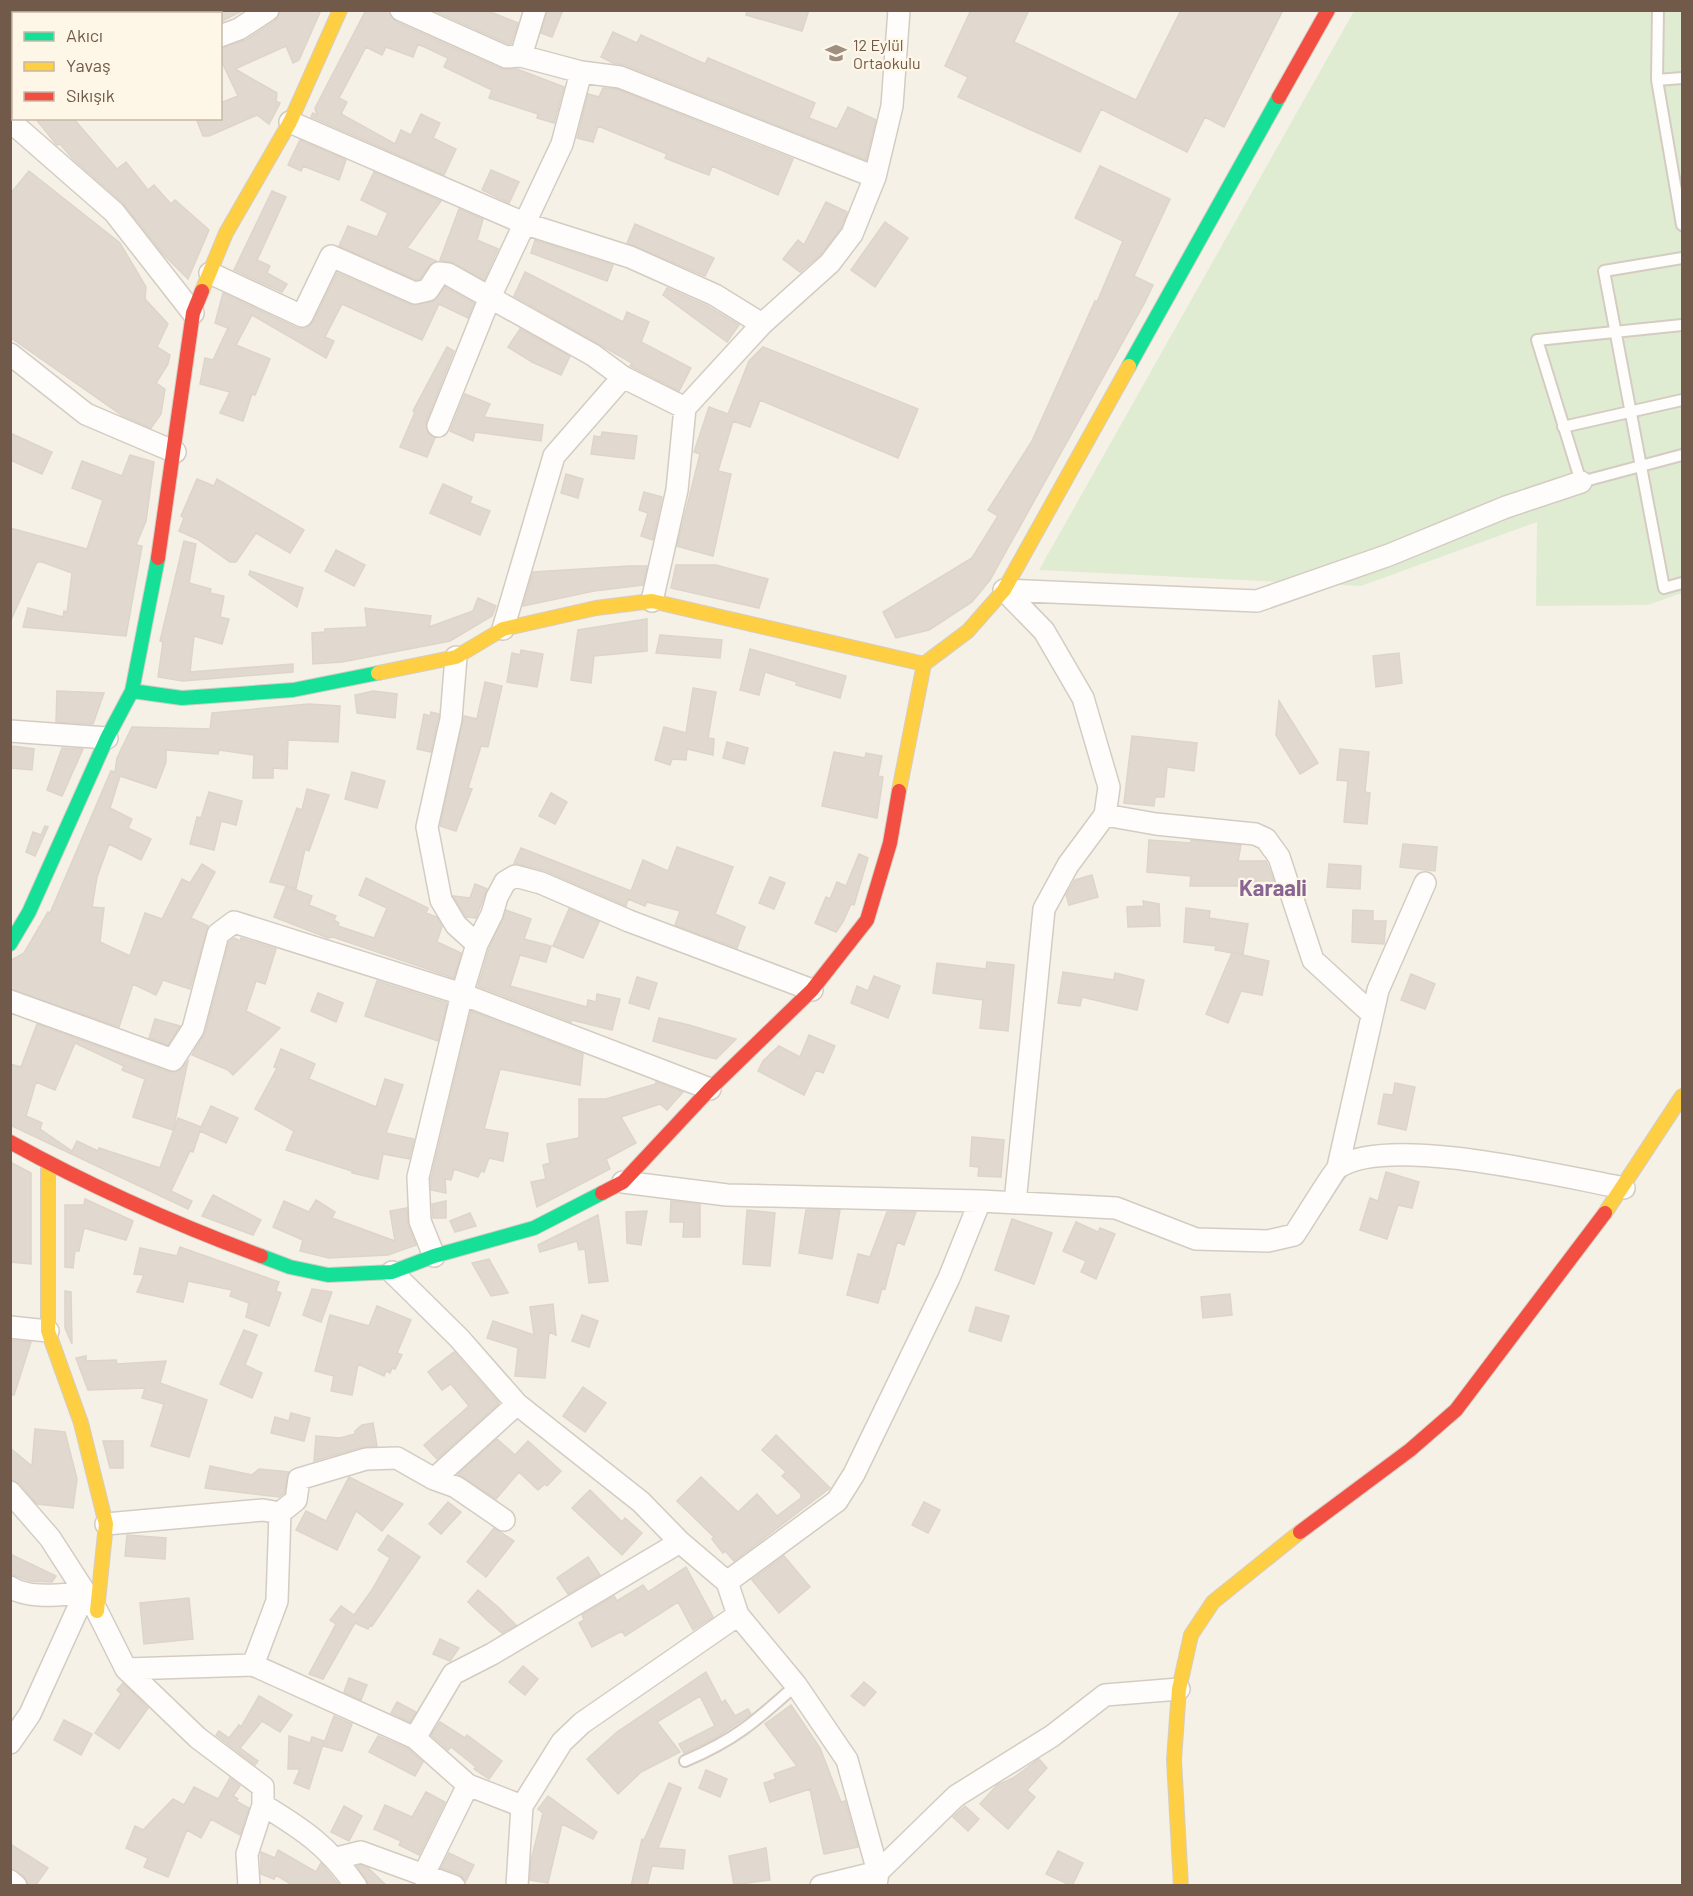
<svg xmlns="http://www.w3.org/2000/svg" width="1693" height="1896" viewBox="0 0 1693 1896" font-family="Barlow,sans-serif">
<rect width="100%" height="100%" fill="#f5f1e7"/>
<!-- green -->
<path fill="#e0ecd2" d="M1354,11h328v582l-34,12 -112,1 1,-84 -176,64 -322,-16z"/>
<!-- building -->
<path fill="#e1d9cf" stroke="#ddd4ca" stroke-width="1.5" d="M220,10h24l-24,12z
M281,10h40l-22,50 -6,3 -7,-17 -51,23 42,24 -1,8 4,2 -11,21 -12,-9 -48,21h-6l-7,-18h24v-15l18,-7 -18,-38v-10l26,-8 29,-19z
M366,10h22l8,12 105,47h16l47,18 -10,36 -17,-5 1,-4 -49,-16 3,-8 -48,-23 4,-9 -30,-14 -5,13 -27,-10 -4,8 -16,-8 -27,51 8,4 -6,12 54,30 6,-14 10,5 10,-21 19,9 -7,15 23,11 -12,26 -133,-58 2,-4 4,3 -2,-8z
M433,10h53l32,13 -7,21h-3z
M547,10h16l-11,27 -11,-4z
M747,10h62l-7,21 -56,-16z
M971,10h58l-15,32 122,58 45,-90h102l-59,117 -19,-10 -18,35 -86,-43 -21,43 -122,-55 10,-20 -23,-11z
M613,32l24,11 4,-8 64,29 3,-6 107,45 -6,15 28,11 11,-22 28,13 -10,40 -241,-95 -12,-2 -12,-6z
M603,88l14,1 176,70 -15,36 -66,-29 -3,9 -24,-9 -20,-8 2,-4 -69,-28 -5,16 -16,-4 11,-44 11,3z
M35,118h38l44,51 9,-7 22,28 6,-5 17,19 4,-4 34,30 -21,49 -25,-25 -40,-51 -50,-44 -13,-15 -3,1z
M300,140l46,20 -7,20 -36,-14 -2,5 -13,-6z
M1100,166l70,33 -36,77 19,9 -8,17 -155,278 -18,22 -43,28 -33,8 -13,-26 89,-54 26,-42 -10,-6 44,-69 63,-140 2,1 26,-61 -48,-23z
M491,170l28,12 -10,21 -27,-13z
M29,171l91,72 26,44 -1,12 23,25 -11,23 13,8 -2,9 -12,19 9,6 -4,25 -10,14 -28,-12 -113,-79v-143z
M374,172l67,29 -34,47 29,13 -7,5 -9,13 -4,1 -77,-34 9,-20 29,11 11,-24 -27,-13z
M272,191l14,6 -29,63 13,6 -3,7 20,11 -5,8 -48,-22z
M826,202l21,10 -6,16 -20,26 -21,18 -17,-13 15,-19 6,5z
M459,209l24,10 -6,21 21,9 -14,31 -30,-17 -14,-3z
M885,222l23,16 -33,49 -24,-17z
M635,224l79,34 -9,18 -78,-33z
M535,240l78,25 -6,16 -76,-28z
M525,272l98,50 4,-10 22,10 -8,20 50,26 -12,23 -49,-25 2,-3 -118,-67z
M337,273l74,32 21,-3 13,-15 29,16 -6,15 -29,-14 -17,36 -80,-36 -17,33 9,4 -8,17 -74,-43 -16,30 34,14 -15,36 -3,-1 -9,27 -23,-8 10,-21 -30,-8 5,-26 8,2 15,-32 -13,-5 8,-30 74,35h10l6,-6z
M667,288l40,18 32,19 -12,17 -64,-47z
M520,329l50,27 -9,19 -29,-13 -24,-15z
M447,347l7,4 -28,71 2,11 7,5 -8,19 -27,-10 15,-35 -2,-1z
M763,347l155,62 -20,49 -138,-58 -10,27 -17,-6 -15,50 13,3 -18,82 -33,-9 -3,-1 23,-92 -6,-2 15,-45 19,7 21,-53z
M465,394l25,10 -6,13 59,8 -2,16 -66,-9 -2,9 -23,-10z
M602,432l35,4 -3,23 -43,-5 3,-18 7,1z
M10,433l42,19 -10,22 -32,-14z
M130,455l24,7 -8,59 -10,24 6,1 -16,90 -103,-9 5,-19 35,9 1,-6 3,1 5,-39 -30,-11h-5l-27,60v-94l77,21 16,-49 -31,-12 10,-27 40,15z
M566,474l17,5 -5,19 -17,-5z
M197,479l17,7 3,-7 87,51 -14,23 -34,-20 -20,29h-6l-33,-23 -18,-8 5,-13 -3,-2z
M443,484l29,13 -2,6 20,8 -10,24 -50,-22z
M644,492l18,5 -9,43 -12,-4 7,-23 -9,-3z
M184,541l12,3 -7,39 22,6 -1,4 14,3 -4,21 9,2 -7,25 -28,-8 -4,36 103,-8v8l-110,9 -25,-4 5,-35 -3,-1z
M336,550l29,15 -11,21 -29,-15z
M676,565h40l52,14 -9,29 -88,-20z
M629,566h18l-4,19 -49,6 -71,15 10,-34z
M250,571l53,17 -6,19 -48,-32z
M478,598l18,8 -4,10 -42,25 -108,21 -29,2 -1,-31 13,-1v-3l42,-2 -2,-19 66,8 -2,11 44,-16z
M647,619v32l-53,5 -3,27 -20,-3 7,-50z
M660,635l62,5 -2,18 -64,-5z
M750,649l96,27 -6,22 -44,-13 1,-3 -32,-10 -6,23 -19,-5z
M521,650l22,4 -6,33 -30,-5 5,-29 8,2z
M1399,653l3,30 -26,4 -3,-31z
M485,682l17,4 -14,61 -7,-1 -13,42 4,1 -16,42 -16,-5 24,-110 13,3z
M693,688l23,4 -8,46 6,1 -1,16 -26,-6 -1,11 -14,-1 -2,6 -15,-5 9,-33 22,6z
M57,691l47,2 -11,31 -37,-2z
M373,691l24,3 -2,24 -38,-5 -2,-18z
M1279,701l39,62 -18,11 -24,-39z
M309,704l31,2 -2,36 -50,-2 -1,29 -14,-1v10h-20l1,-23 -35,-5 -1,4 -52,-4v12l-10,26 -36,-12 -10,32 22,11 -4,9 23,11 -10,21 -32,-16 -12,33 -5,30 12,1 -4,34 30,14 15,-43 17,6 20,-40 8,4 12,-19 13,8 -24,46 17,8 -18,63 -27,-9 -7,15 -23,-11 -14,43 -109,-38v-28l14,-8 24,-41 2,1 61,-142 4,1 2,-14 15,-31 78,2 2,-16z
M431,712l8,2 -8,38 -14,-3 7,-35 6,2z
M1132,736l65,7 -3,28 -27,-4 -3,30h-9l-1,9 -30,-3z
M727,742l21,6 -4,16 -21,-6z
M13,746l21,3 -2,21 -21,-2z
M62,748l21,1 -21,47 -15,-6z
M1340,749l29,3 -4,40 5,1 -3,31 -23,-2 4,-41 -11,-1z
M834,752l31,6 1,-5 16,3 -4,20 5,1 -6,41 -55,-12z
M352,772l33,9 -8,27 -32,-9z
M307,789l22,6 -20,56 -4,-2 -9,39 -26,-6 27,-74 5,2z
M209,792l33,9 -6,24 -15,-4 -7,29 -24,-6 7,-27 4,1z
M551,793l16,9 -12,22 -16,-8z
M45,826l3,1 -13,29 -9,-4 7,-20 8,3z
M1149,840l42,3v-3l50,5 -3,16h28l8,20h-18v5h-66l1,-10 -44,-4z
M1403,844l34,3 -2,24 -35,-4z
M677,847l56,20 -18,47 30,13 -8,21 -62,-23 5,-14 -33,-9 -2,4 -17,-7 -2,7 -80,-35 -32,-8 7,-15 110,43 12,-31 25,11z
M859,854l9,4 -14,47 -3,-1 -8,18 -7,10 -21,-9 11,-26 4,2 7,-17 9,4z
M1329,864l32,2 -1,23 -33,-2z
M1092,875l6,22 -29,8 -3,-10 9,-15z
M770,877l15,6 -11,26 -15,-6z
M366,878l62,30 -2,5 11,4 5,9 -5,16 24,11 -7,25 -121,-41 -5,1 -54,-21 12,-31 26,10 -3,9 27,11 -2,4 5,3 -1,3 36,12 13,-30 -28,-13z
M475,884l12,5 -11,29 -10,-1 -13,-21 17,2z
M1143,901l16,3 1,22 -32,1 -1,-20 17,-1z
M1186,908l24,3 -1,7 39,6 -5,30 -9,-1 35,8 -7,34 -21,-4 -13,32 -22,-9 26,-61 -17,-3 1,-4 -32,-4z
M569,909l30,13 -16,36 -30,-12z
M506,910l25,9 -7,20 27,7 -5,16 -26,-7 -10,31 77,21 1,-7 8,2 1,-8 23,5 -8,31 -40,-10 -1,2 -93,-36 12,-40z
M1353,910l20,1v10h13l-2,23 -32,-2z
M234,938l6,3 1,-3 35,11 -11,35 -9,-3 -10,30 34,17 -47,47 -5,-5 -36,-15 13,-22 24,-91z
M987,962l27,3 -6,66 -28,-3 3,-28 -50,-7 4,-30 49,6z
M1063,972l51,8 1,-7 29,7 -7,30 -55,-13 -2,9 -22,-3z
M1411,974l24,10 -10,25 -24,-9z
M874,976l26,10 -12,32 -37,-15 6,-17 11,5z
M637,977l20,6 -8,26 -20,-6z
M377,981l70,22 -9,38 -73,-25z
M318,993l25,10 -7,19 -25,-11z
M471,1011l112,43 -3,31 -80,-16 -16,60 24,4 -5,28 -14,-3 -5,14 -3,-1 -3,6 -24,-8 -3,11 -6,-1 1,14 -15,-3v-12z
M659,1018l30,7 47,14 -20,20 -12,-3 -51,-15z
M155,1019l25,7 -12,19 -19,-7z
M37,1024l132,48 10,-1 9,-10 -15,69 -40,-13 12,-38 -23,-9 2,-4 -49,-23 -20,47 -19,-8 -10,34 16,7 -2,6 32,22 5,-10 21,10 1,-3 61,20 18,-50 23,9 10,-21 27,12 -12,25 -26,-12 -7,21 -3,-1 -19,40 21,10 -4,8 -178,-84v-61l11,3z
M809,1035l26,11 -12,27 -7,-3 -12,25 -46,-24 5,-10 16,-15 21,11z
M281,1049l34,15 -6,15 67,28 9,-28 18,6 -17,48 28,6 -5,20 -26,-5 -5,25 -26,-6v-2l-66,-21 8,-19 -39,-22 22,-41 -3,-1z
M656,1082l27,10 -16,18 -7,-6 -39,13 15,26 -30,16 4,10 -73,38 -6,-25 15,-3 -3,-14 7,-2 -3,-19 32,-6v-39h27l50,-15z
M1395,1083l20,4 -9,43 -28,-6 6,-30 9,1z
M972,1137l32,3 -3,37 -23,-1 1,-9 -9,-1z
M10,1162l21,11v91l-21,-2z
M1386,1172l33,10 -7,26 -14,-3 -11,34 -27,-9 10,-32 8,3z
M213,1195l48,25 -8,15 -51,-19z
M85,1199l48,22 -7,19 -42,-12 -5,23h-4l-2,17 -8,-1v-62h19z
M316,1200l19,12 -3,6 63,23 -5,-30 17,-3 1,17 8,20 -28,10 -59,3 -29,-7 3,-11 -30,-13 11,-26 25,11z
M446,1201v17h-13l-1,-14z
M671,1201l29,3v33h-17l1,-15h-14z
M747,1210l28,3 -5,53 -27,-2z
M806,1210h34l-8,49 -33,-6z
M647,1211l-6,34 -14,-2 -1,-31z
M887,1212h29l-12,33 -7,-3 -12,47 -3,-1 -4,15 -31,-8 11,-41 12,3z
M470,1213l6,13 -21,6 -5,-11z
M598,1215l10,66 -19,2 -4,-34 -6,1 -2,-9 -37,11 -2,-7z
M1012,1219l40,14 -18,51 -39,-14z
M1076,1222l22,10 2,-4 15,6 -19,45 -15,-7 5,-11 -23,-10z
M180,1247l99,35 -3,9 5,2 -12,33 -23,-9 3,-14 -19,-7 2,-6 -44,-9 -5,21 -46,-10 7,-17 -10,-1 6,-26 37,8z
M489,1259l19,34 -17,3 -19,-33z
M312,1289l20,3 -11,30 -18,-7z
M65,1291l6,1 1,52 -7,-16z
M1230,1294l2,21 -29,3 -2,-21z
M553,1304l3,31 -7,-3 -4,46 -30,-2 3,-28 -31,-10 6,-17 41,14 -4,-28z
M377,1306l34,14 -14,33 5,2 -7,14 -3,-1 -2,5 -4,-2 -2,5 -26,-12 -6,31 -21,-4 3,-15 -19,-5 15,-56 39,11z
M976,1307l33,9 -8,25 -32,-10z
M582,1315l16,6 -9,26 -17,-6z
M244,1330l13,5 -12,30 17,8 -10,25 -32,-14z
M10,1340l21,2 -17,53 -4,-1z
M454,1352l45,51 -62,56 -13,-14 45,-39 -18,-22 -9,6 -14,-18z
M86,1356v5l30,-1 1,4 49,-3 -6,22 47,17 -18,57 -38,-11 13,-42 -22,-6 3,-10 -57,2 -12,-32z
M583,1387l23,16 -21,29 -22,-16z
M291,1413l19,5 -6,23 -33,-8 4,-16 14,4z
M373,1423l4,23 -15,1 -48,14 2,-25 24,2 15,-4v-3l7,-6z
M35,1429l30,3 12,47 -4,29 -36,-4 -17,-20 -10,-4v-32l22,18z
M776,1435l54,53 -96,73 -9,-10 -2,2 -11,-14 2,-2 -37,-36 24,-24 37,35 19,-18 20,22 24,-18v-4l-19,-18 4,-4 -24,-22z
M497,1439l18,16 13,-14 33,30 -14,15 -2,-2 -7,6 -19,-18 -23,27 -38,-25z
M103,1441h20v27h-13z
M210,1466l42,9 7,-6 30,3 -5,21 -5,4 -74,-9z
M349,1477l54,27 -21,27 -26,-20 -19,39 -41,-20 10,-19 20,10z
M590,1490l32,32 3,-4 17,15 -20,22 -50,-47z
M448,1502l13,10 -20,22 -12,-10z
M924,1502l16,8 -12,23 -16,-8z
M494,1528l20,13 -28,36 -19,-15z
M127,1535l39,3 -1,21 -40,-3z
M388,1535l32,22 -48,69 -2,-1 -2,4 -13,-6 -32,56 -14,-5 27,-50 -6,-4 11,-14 13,9 18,-25 18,-32 -12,-8z
M10,1554l46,22 -4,6 -22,-1 -20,-7z
M784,1556l26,31 -31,26 -27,-33z
M588,1557l12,18 -32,19 -11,-16z
M686,1567l27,50 -20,13 -15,-28 -53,34 -3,-5 -30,16 -13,-24 5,-3 -2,-5 32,-19 3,5 26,-16 5,7z
M478,1590l21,18 17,17 -14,8 -13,-11 -21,-20z
M189,1598l4,41 -49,5 -4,-41z
M440,1639l19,9 -9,13 -17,-7z
M523,1666l15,13 -13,16 -16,-13z
M706,1672l16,31 3,-3 10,16 13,-7 3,5 -37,25 -30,14 -5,-9 36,-18 -15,-30 -43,26 23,30 -39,20 -23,22 -31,-35 30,-27z
M349,1678l18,7 -6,15 -17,-8z
M864,1682l12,10 -12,14 -13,-10z
M123,1683l25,25 -29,41 -24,-16 26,-39 -4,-4z
M259,1696l33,19 -12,17 -18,-11 -22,27 18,13 -3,4 -39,-30 3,-4 10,7 10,-13 2,2z
M397,1702l19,10 -6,10 -19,-9z
M791,1705l29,43 21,54 4,-1 13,46 -34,7 -14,-65 -40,13 -6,-19 12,-4 -2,-5 23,-8 -32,-42z
M334,1716l18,8 -10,27 -19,-5z
M64,1720l28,14 -11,21 -27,-15z
M440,1722l25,16 2,-3 35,26 -13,18 -15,-10 2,-2 -25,-20 -3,3 -17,-15z
M289,1736l21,7 2,-6 12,4 -15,48 -15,-6 6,-14h-12z
M378,1736l30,13 15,13 -8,14 -46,-24z
M1039,1759l8,9 -20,22 8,7 -27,32 -28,-25 17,-19 16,-7z
M706,1770l21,9 -7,18 -21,-9z
M230,1778l10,8 -7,10 5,3 -2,2 13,7 -9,27 -29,-16 -10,19 -14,-8 -19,47 -24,-10 4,-9 -22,-10 9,-22 8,4 30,-31 11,6 10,-18 24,12z
M669,1783l12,5 -23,60 27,2 -2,19 -31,-3 -5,20h-16l11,-47 2,1z
M426,1792l19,10 -26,53 -20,-10 2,-4 -27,-12 11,-24 27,12z
M548,1796l49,36 -4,7 -31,-15 -14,59 -18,-3 1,-20 12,-47 -5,-4z
M344,1806l18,10 -13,25 -18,-9z
M965,1806l14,13 -11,12 -15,-14z
M10,1844l38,24 -13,18h-7l-4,-10 -14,-7z
M766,1848l4,32 -36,5 -5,-29z
M278,1850l38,22 5,-9 19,23h-46l-18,-11 -2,4 -13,-5v-22l14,6z
M1058,1851l25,12 -11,23 -26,-12z
M449,1853l25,12 -8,16 -7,-7 -18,-6z
M360,1865l8,3 19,18h-18l-12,-20z"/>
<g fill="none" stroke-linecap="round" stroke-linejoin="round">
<defs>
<path id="lane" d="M1658,10l-1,70 25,145
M1657,80l25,-2
M1682,258l-78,13 60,317 18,-5
M1682,325l-145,15 44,142 101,-27
M1563,427l119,-27
M685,1761c50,-21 71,-40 111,-76"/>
<path id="street" d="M401,10l105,47 15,-1 60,16 39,5 255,100
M220,36l19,-7 29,-19
M521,56l14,-46
M10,121l104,91 79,101
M290,122l236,102 104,33 85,38 47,29
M210,273l92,43 29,-60 84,37 13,-3 11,-17 9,1 145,81 30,22 62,31
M10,354l76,60 89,38
M438,426l52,-129 72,-153 19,-72
M1004,590l40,41 39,67 26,89 -4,28 -37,50 -24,44 -29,294
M1004,590l253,11 132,-46 117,-48 75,-25
M652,601l25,-111 8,-82 77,-84 68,-61 22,-29 23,-57 17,-71 7,-96
M503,629l51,-173 69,-79
M456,657l-5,62 -24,108 14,73 15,25 21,19
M10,731l97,7
M1105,815l51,9 99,10 11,5 13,18 34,103 58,53
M10,1001l163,59 20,-31 25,-95 16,-12 228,72 248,95
M1338,1167l40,-177 47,-107
M623,1182l104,13 253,6 136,7 80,31 72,2 26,-6c7,-10 41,-66 45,-68 51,-33 224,10 285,21
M434,1256l-14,-35 -2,-44 44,-183 15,-50 15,-30 5,-17 8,-15 10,-6 26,7 88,38 183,69
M392,1272l67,66 58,66 124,98 39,40 47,40 11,33 58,70 51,75 31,112 -2,14
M10,1327l38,4
M434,1479l83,-75
M10,1492l40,46 47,73 29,58 72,69 65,49v18c41,25 65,41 93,81
M106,1524l157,-14 17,3
M727,1582l110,-81 17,-27 95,-196 31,-77
M10,1587c20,13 53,7 75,6l-55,121 -20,29
M253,1665l24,-64 3,-88 16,-13 3,-21 67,-20 31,-1 37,21 22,8 48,33
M126,1669l127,-4 162,73 53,47
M415,1738l38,-64 39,-20 188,-112
M522,1806l40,-64 20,-19 156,-108
M337,1858l24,-6 93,34
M423,1876l45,-91 54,21 -5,80
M10,1881l6,5
M249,1886l-2,-32 16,-49
M821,1886l57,-14 78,-76 96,-60 53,-41 74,-6"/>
<path id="fast" d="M123,10v4
M1129,366l150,-269
M132,691l50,7 111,-8 85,-17
M10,944l19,-32 78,-174 25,-47 26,-133
M261,1256l29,11 38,8 64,-3 42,-16 100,-28 68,-35"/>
<path id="slow" d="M202,291l24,-58 64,-111 50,-112
M378,673l78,-16 47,-28 93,-21 56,-7 272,63
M899,791l25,-127 44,-33 36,-41 125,-224
M48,1163v168l33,92 25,101 -9,87
M1605,1213l77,-117
M1181,1886l-7,-126 5,-71 12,-54 22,-33 87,-70"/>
<path id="jam" d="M1279,97l49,-87
M158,558l35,-245 9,-22
M10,1142c80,44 165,82 251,114
M602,1193l21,-11 87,-93 102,-99 55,-70 23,-77 9,-52
M1300,1532l110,-82 46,-40 149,-197"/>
</defs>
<!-- lane casing -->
<use href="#lane" stroke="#d4ccc2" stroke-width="14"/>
<!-- street casing -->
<use href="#street" stroke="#d4ccc2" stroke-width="24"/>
<!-- fast casing -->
<use href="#fast" stroke="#d5cdc4" stroke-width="16"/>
<!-- slow casing -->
<use href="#slow" stroke="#d5cdc4" stroke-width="16"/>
<!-- jam casing -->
<use href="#jam" stroke="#d5cdc4" stroke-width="16"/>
<!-- lane -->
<use href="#lane" stroke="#fefdfb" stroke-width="10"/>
<!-- street -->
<use href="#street" stroke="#fefdfb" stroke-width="21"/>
<!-- fast -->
<use href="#fast" stroke="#16e098" stroke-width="14"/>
<!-- slow -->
<use href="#slow" stroke="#ffcf43" stroke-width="14"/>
<!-- jam -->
<use href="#jam" stroke="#f24e42" stroke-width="14"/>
</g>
<!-- icons -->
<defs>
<symbol id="school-bare" viewBox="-9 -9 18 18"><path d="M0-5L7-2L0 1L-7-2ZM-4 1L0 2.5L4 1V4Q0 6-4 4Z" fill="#9f8f80" stroke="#fef7e7" stroke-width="2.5" paint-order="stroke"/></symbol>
</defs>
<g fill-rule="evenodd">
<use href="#school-bare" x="821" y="38" width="30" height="30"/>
</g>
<g text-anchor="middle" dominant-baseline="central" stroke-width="4.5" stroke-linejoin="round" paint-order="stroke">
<!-- poi labels -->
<g font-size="16" fill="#715a49" stroke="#fef7e7" text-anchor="start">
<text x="853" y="44">12 Eylül<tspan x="853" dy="18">Ortaokulu</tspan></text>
</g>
<!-- district labels -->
<g font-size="22" font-weight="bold" fill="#886594" stroke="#fef7e7">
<text x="1273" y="887">Karaali</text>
</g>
</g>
<!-- border -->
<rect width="1693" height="1896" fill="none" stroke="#715a49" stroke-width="24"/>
<!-- legend -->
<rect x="12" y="12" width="210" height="108" fill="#fef7e7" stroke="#c6b8a8" stroke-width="1.5"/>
<rect x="24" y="32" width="30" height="9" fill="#16e098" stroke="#c6b8a8" stroke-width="1.5"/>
<text x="66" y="42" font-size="18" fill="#715a49">Akıcı</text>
<rect x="24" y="62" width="30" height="9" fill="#ffcf43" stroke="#c6b8a8" stroke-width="1.5"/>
<text x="66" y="72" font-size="18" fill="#715a49">Yavaş</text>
<rect x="24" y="92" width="30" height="9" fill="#f24e42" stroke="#c6b8a8" stroke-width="1.5"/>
<text x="66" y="102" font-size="18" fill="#715a49">Sıkışık</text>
</svg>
